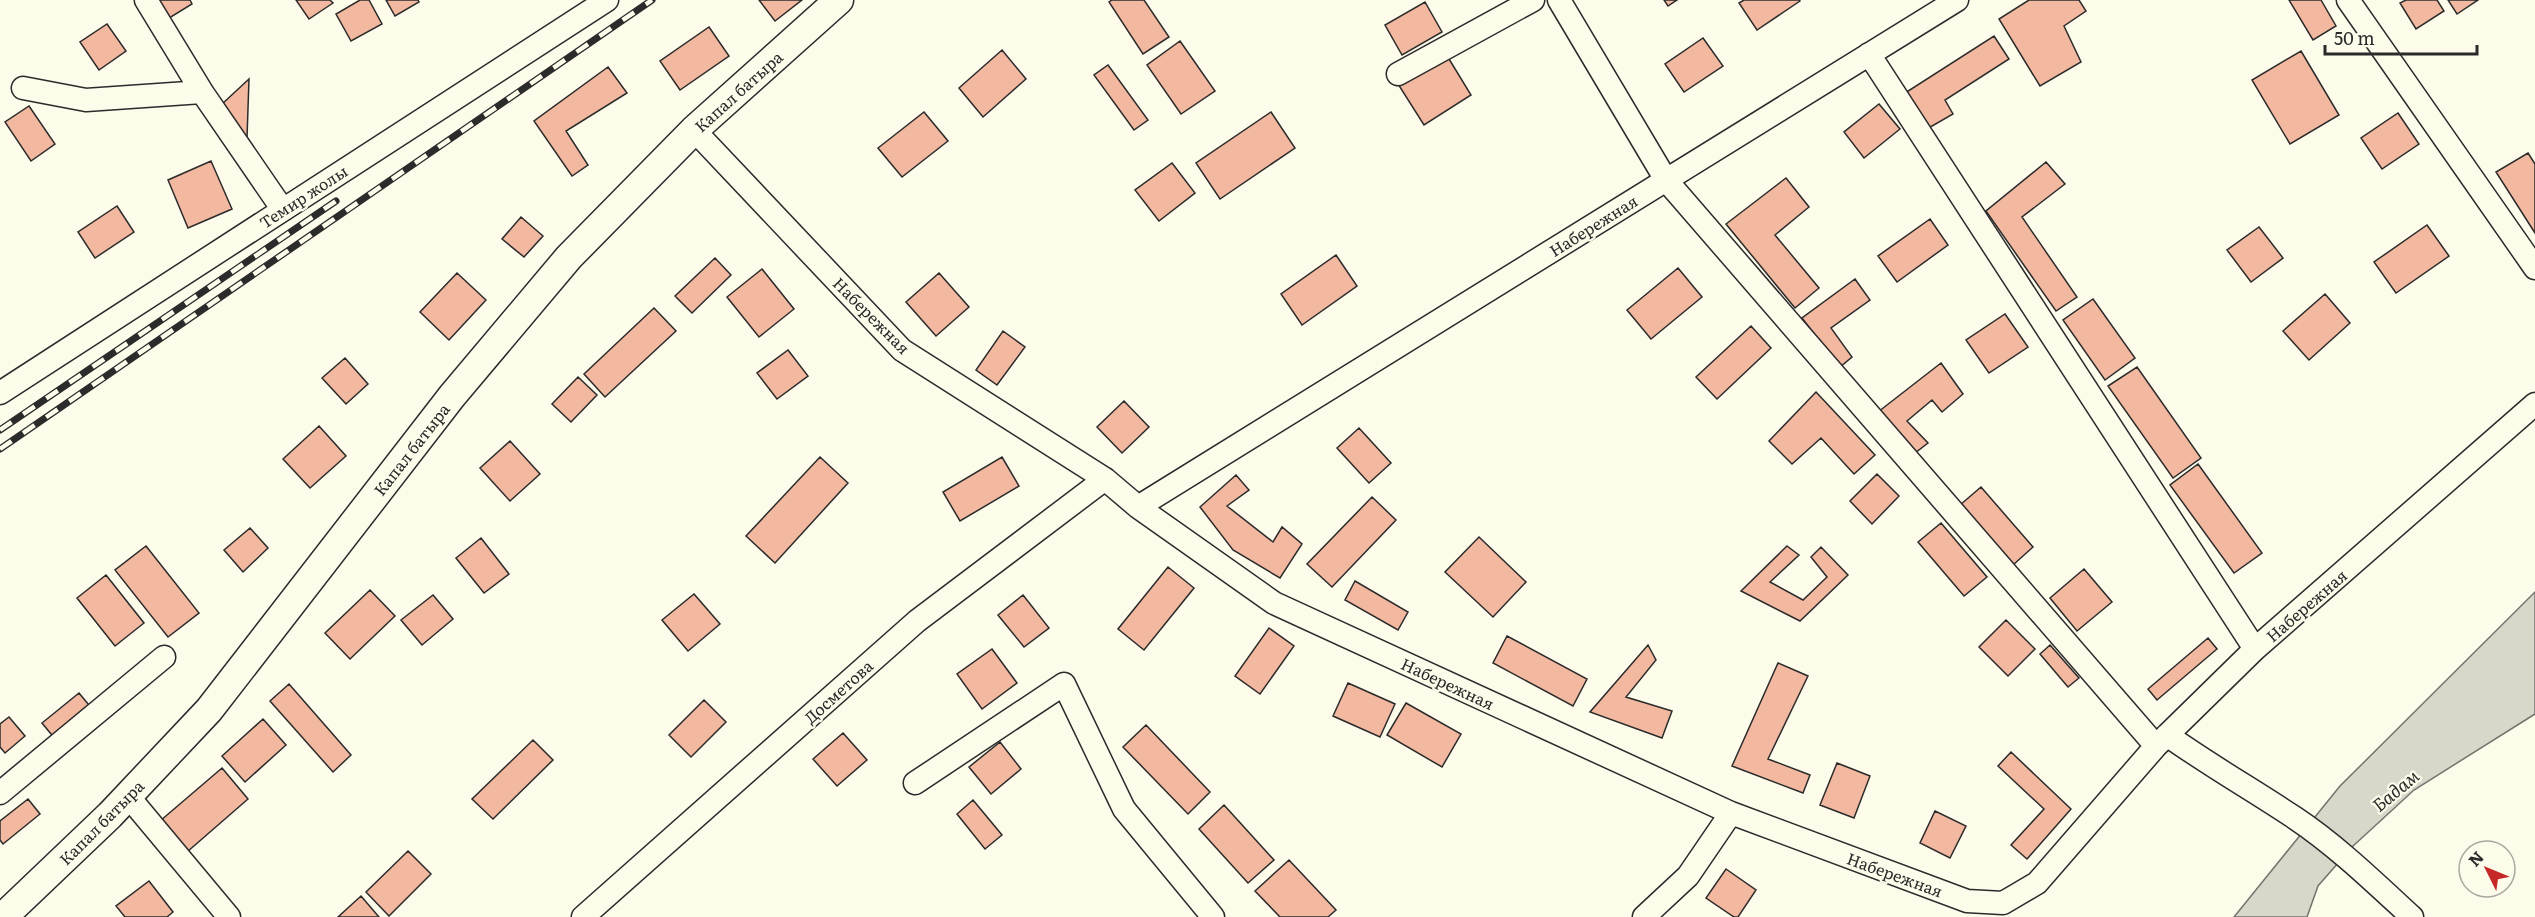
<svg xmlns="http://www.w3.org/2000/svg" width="2535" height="917" viewBox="0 0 2535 917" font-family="Literata,serif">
<rect width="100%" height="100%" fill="#fdfbea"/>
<!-- water -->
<path fill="#d8d7c9" stroke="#74746e" stroke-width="1.5" d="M2535,592v122l-121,76 -62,57 -34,39 -11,31h-73l106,-131z"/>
<!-- building -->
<path fill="#f2b8a0" stroke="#2b2b2b" stroke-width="1.5" d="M154,0h36l2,4 -26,16z
M296,0h34l3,3 -24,16z
M360,0h9l13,24 -31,17 -15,-27z
M386,0h32l1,2 -24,14z
M759,0h43l-27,21z
M1112,0h32l25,37 -26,17 -34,-52z
M1664,0h13l-9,6z
M1744,0h55l1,1 -43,29 -18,-27z
M2029,0h50l7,11 -22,15 17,36 -41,24 -41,-67z
M2289,0h32l15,26 -23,14z
M2406,0h31l7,11 -28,18 -16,-26z
M2448,0h30l-21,14z
M1425,2l17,30 -40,23 -17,-30z
M107,24l19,27 -27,19 -19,-28z
M709,27l20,29 -49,34 -20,-29z
M1994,36l15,23 -64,41 8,14 -26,15 -22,-36z
M1703,38l20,28 -39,26 -19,-28z
M1180,41l35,50 -34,23 -34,-49z
M1002,50l24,29 -43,38 -24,-29z
M2301,51l38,64 -49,29 -38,-64z
M1446,54l25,41 -47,30 -26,-41z
M1108,65l40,55 -14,10 -40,-55z
M608,67l19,26 -61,38 22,34 -16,11 -38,-55z
M249,79l-2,59 -25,-34z
M1879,104l21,25 -36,29 -20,-26z
M29,106l26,38 -24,17 -26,-39z
M924,112l24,29 -46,36 -24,-29z
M1271,112l24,36 -75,51 -24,-36z
M2398,113l21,31 -37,25 -21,-31z
M2528,153l7,11v69l-39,-61z
M211,161l21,48 -44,19 -20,-48z
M2046,162l19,22 -43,33 55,80 -21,14 -70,-100z
M1172,163l23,30 -36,28 -24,-31z
M1786,178l23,29 -34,28 44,53 -24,20 -69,-84z
M117,206l17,26 -39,26 -17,-26z
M521,217l22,19 -19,21 -22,-18z
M1930,219l18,26 -51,37 -19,-26z
M2427,225l22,31 -53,37 -22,-31z
M2259,227l24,31 -32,24 -24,-32z
M1336,255l21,31 -55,39 -21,-31z
M715,258l16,17 -39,38 -17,-17z
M1678,268l24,29 -51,42 -24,-29z
M762,269l32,40 -35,28 -32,-40z
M457,273l29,27 -37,40 -29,-28z
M939,273l30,34 -33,29 -30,-34z
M1855,279l15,21 -39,28 21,29 -12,10 -38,-49z
M2325,294l25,29 -41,37 -26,-29z
M2093,299l42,59 -30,22 -42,-60z
M654,308l22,23 -71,66 -21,-23z
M2005,314l23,33 -39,26 -23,-33z
M1751,326l20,22 -54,51 -21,-22z
M1003,331l22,16 -28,38 -21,-15z
M788,350l20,26 -31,23 -20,-26z
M345,358l23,26 -22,20 -24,-26z
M1941,363l22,31 -21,18 -10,-12 -25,21 21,22 -13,10 -37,-41z
M2137,367l64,91 -28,20 -65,-92z
M578,377l19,18 -26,27 -19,-18z
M1816,392l59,63 -21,19 -33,-36 -29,26 -23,-23z
M1124,401l25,26 -27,26 -25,-26z
M319,426l27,30 -36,32 -27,-29z
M1359,428l32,35 -22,20 -32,-35z
M510,441l30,33 -30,27 -30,-33z
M820,457l28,26 -73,80 -29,-27z
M1002,457l17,29 -59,35 -17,-29z
M2198,464l64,89 -28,20 -64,-88z
M1877,474l22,22 -27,28 -22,-23z
M1236,475l13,15 -22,16 46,36 9,-15 20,17 -22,34 -47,-28 -33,-43z
M1981,487l52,60 -20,18 -53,-60z
M1372,497l24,23 -64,67 -25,-23z
M1941,523l46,54 -23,19 -46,-54z
M250,528l18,20 -25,24 -19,-22z
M1479,537l47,45 -33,35 -48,-45z
M481,538l28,36 -25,19 -28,-35z
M146,546l53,67 -31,24 -53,-67z
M1787,546l12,9 -29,27 33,18 24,-23 -16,-20 10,-10 27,28 -48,46 -59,-30z
M1168,567l26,21 -50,62 -26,-21z
M2084,569l28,33 -35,29 -27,-33z
M106,575l38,48 -29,23 -38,-48z
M1355,581l53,31 -10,18 -53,-30z
M370,590l25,26 -45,43 -25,-26z
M694,594l26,30 -32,27 -26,-31z
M433,595l20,24 -31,26 -21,-25z
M1023,595l26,33 -25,19 -26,-32z
M2006,620l29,29 -27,27 -29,-29z
M1269,628l25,18 -34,48 -25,-18z
M1507,636l80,43 -14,27 -80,-43z
M2208,638l9,11 -60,51 -9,-11z
M1648,645l8,15 -30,37 46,14 -10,27 -72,-26z
M2050,645l29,33 -11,9 -28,-33z
M992,649l25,34 -35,26 -25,-35z
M1778,663l30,13 -40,83 42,16 -7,18 -71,-27z
M1348,683l47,21 -15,33 -47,-21z
M289,684l62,71 -18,17 -63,-71z
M79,693l14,17 -37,30 -14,-17z
M704,700l22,22 -35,35 -22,-22z
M1406,703l55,31 -19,33 -55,-32z
M9,717l16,19 -20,17 -5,-6v-23z
M263,719l23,26 -41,37 -23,-26z
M1146,725l64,67 -22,22 -65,-67z
M843,733l24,27 -30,26 -24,-27z
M533,740l20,20 -60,59 -21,-20z
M1000,742l21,27 -30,25 -22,-27z
M2011,752l60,57 -44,50 -16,-14 33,-36 -46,-43z
M1837,763l33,13 -16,42 -34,-13z
M222,768l26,31 -61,53 -27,-31z
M28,799l12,15 -37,30 -3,-4v-19z
M973,800l29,35 -17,14 -28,-35z
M1224,805l50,55 -26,23 -49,-54z
M1935,811l31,15 -16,32 -30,-15z
M408,851l23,23 -42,42 -23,-24z
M1289,860l47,50 -8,7h-48l-25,-26z
M1726,869l30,21 -18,27h-4l-28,-19z
M149,881l24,31 -6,5h-42l-9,-11z
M361,896l18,21h-41z"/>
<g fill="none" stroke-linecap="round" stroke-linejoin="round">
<defs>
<path id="minor" d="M146,0l56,92 81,118
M1559,0l107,180 490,566
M2348,0l187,268
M1869,54l386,595
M1398,74l135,-74
M23,88l63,12 116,-8
M694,130l208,220 203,129 33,28 136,96 457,210 236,88 36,2 34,-20 119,-137 99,-97 280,-245
M0,393l607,-393
M1138,507l819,-507
M2167,735c42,30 86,55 128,83 42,28 80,65 117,99
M915,783l149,-99 60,125 89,108
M0,793l164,-136
M128,796l101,121
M583,917l334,-296 188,-142
M1644,917l44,-41 43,-63"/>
<path id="major" d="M3,917l107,-102 99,-105 243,-314 117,-139 125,-127 145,-130"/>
</defs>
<!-- minor casing -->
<use href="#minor" stroke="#2b2b2b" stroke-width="25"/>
<!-- major casing -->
<use href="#major" stroke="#2b2b2b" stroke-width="31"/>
<!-- minor -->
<use href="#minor" stroke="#fdfbea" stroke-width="22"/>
<!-- major -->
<use href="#major" stroke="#fdfbea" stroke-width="28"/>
<defs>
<path id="rail" d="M0,430l336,-229
M0,449l652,-449"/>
</defs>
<!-- rail casing -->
<use href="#rail" stroke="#2b2b2b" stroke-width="7"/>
<!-- rail -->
<use href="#rail" stroke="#fdfbea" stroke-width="4.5" stroke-dasharray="14" stroke-linecap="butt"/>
</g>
<g text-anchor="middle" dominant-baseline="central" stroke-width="4.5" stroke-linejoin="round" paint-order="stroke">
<!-- street labels -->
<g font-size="16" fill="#2b2b2b" stroke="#fdfbea">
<text transform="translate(738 91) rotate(-42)">Капал батыра</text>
<text transform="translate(303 196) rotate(-33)">Темир жолы</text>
<text transform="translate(1593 225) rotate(-32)">Набережная</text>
<text transform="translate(872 315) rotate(45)">Набережная</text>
<text transform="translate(411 449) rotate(-52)">Капал батыра</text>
<text transform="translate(2306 605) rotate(-41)">Набережная</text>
<text transform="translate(1448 683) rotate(25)">Набережная</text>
<text transform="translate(838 691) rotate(-42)">Досметова</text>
<text transform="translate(101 822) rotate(-45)">Капал батыра</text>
<text transform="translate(1895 874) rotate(20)">Набережная</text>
</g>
<!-- water labels -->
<g font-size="18" font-style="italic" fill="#2b2b2b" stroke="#fdfbea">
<text transform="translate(2395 790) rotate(-40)">Бадам</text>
</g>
</g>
<!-- north arrow -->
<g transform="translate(2487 869) rotate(313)"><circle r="28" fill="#fdfbea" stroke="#a9a89e" stroke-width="1.5"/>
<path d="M0-4.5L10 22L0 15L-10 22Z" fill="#c62828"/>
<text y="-9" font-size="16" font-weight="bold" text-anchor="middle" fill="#2b2b2b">N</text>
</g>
<!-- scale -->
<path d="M2325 45v9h152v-9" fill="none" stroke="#2b2b2b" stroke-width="3"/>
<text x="2334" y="45" font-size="18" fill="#2b2b2b" stroke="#fdfbea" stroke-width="4.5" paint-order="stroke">50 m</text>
</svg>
